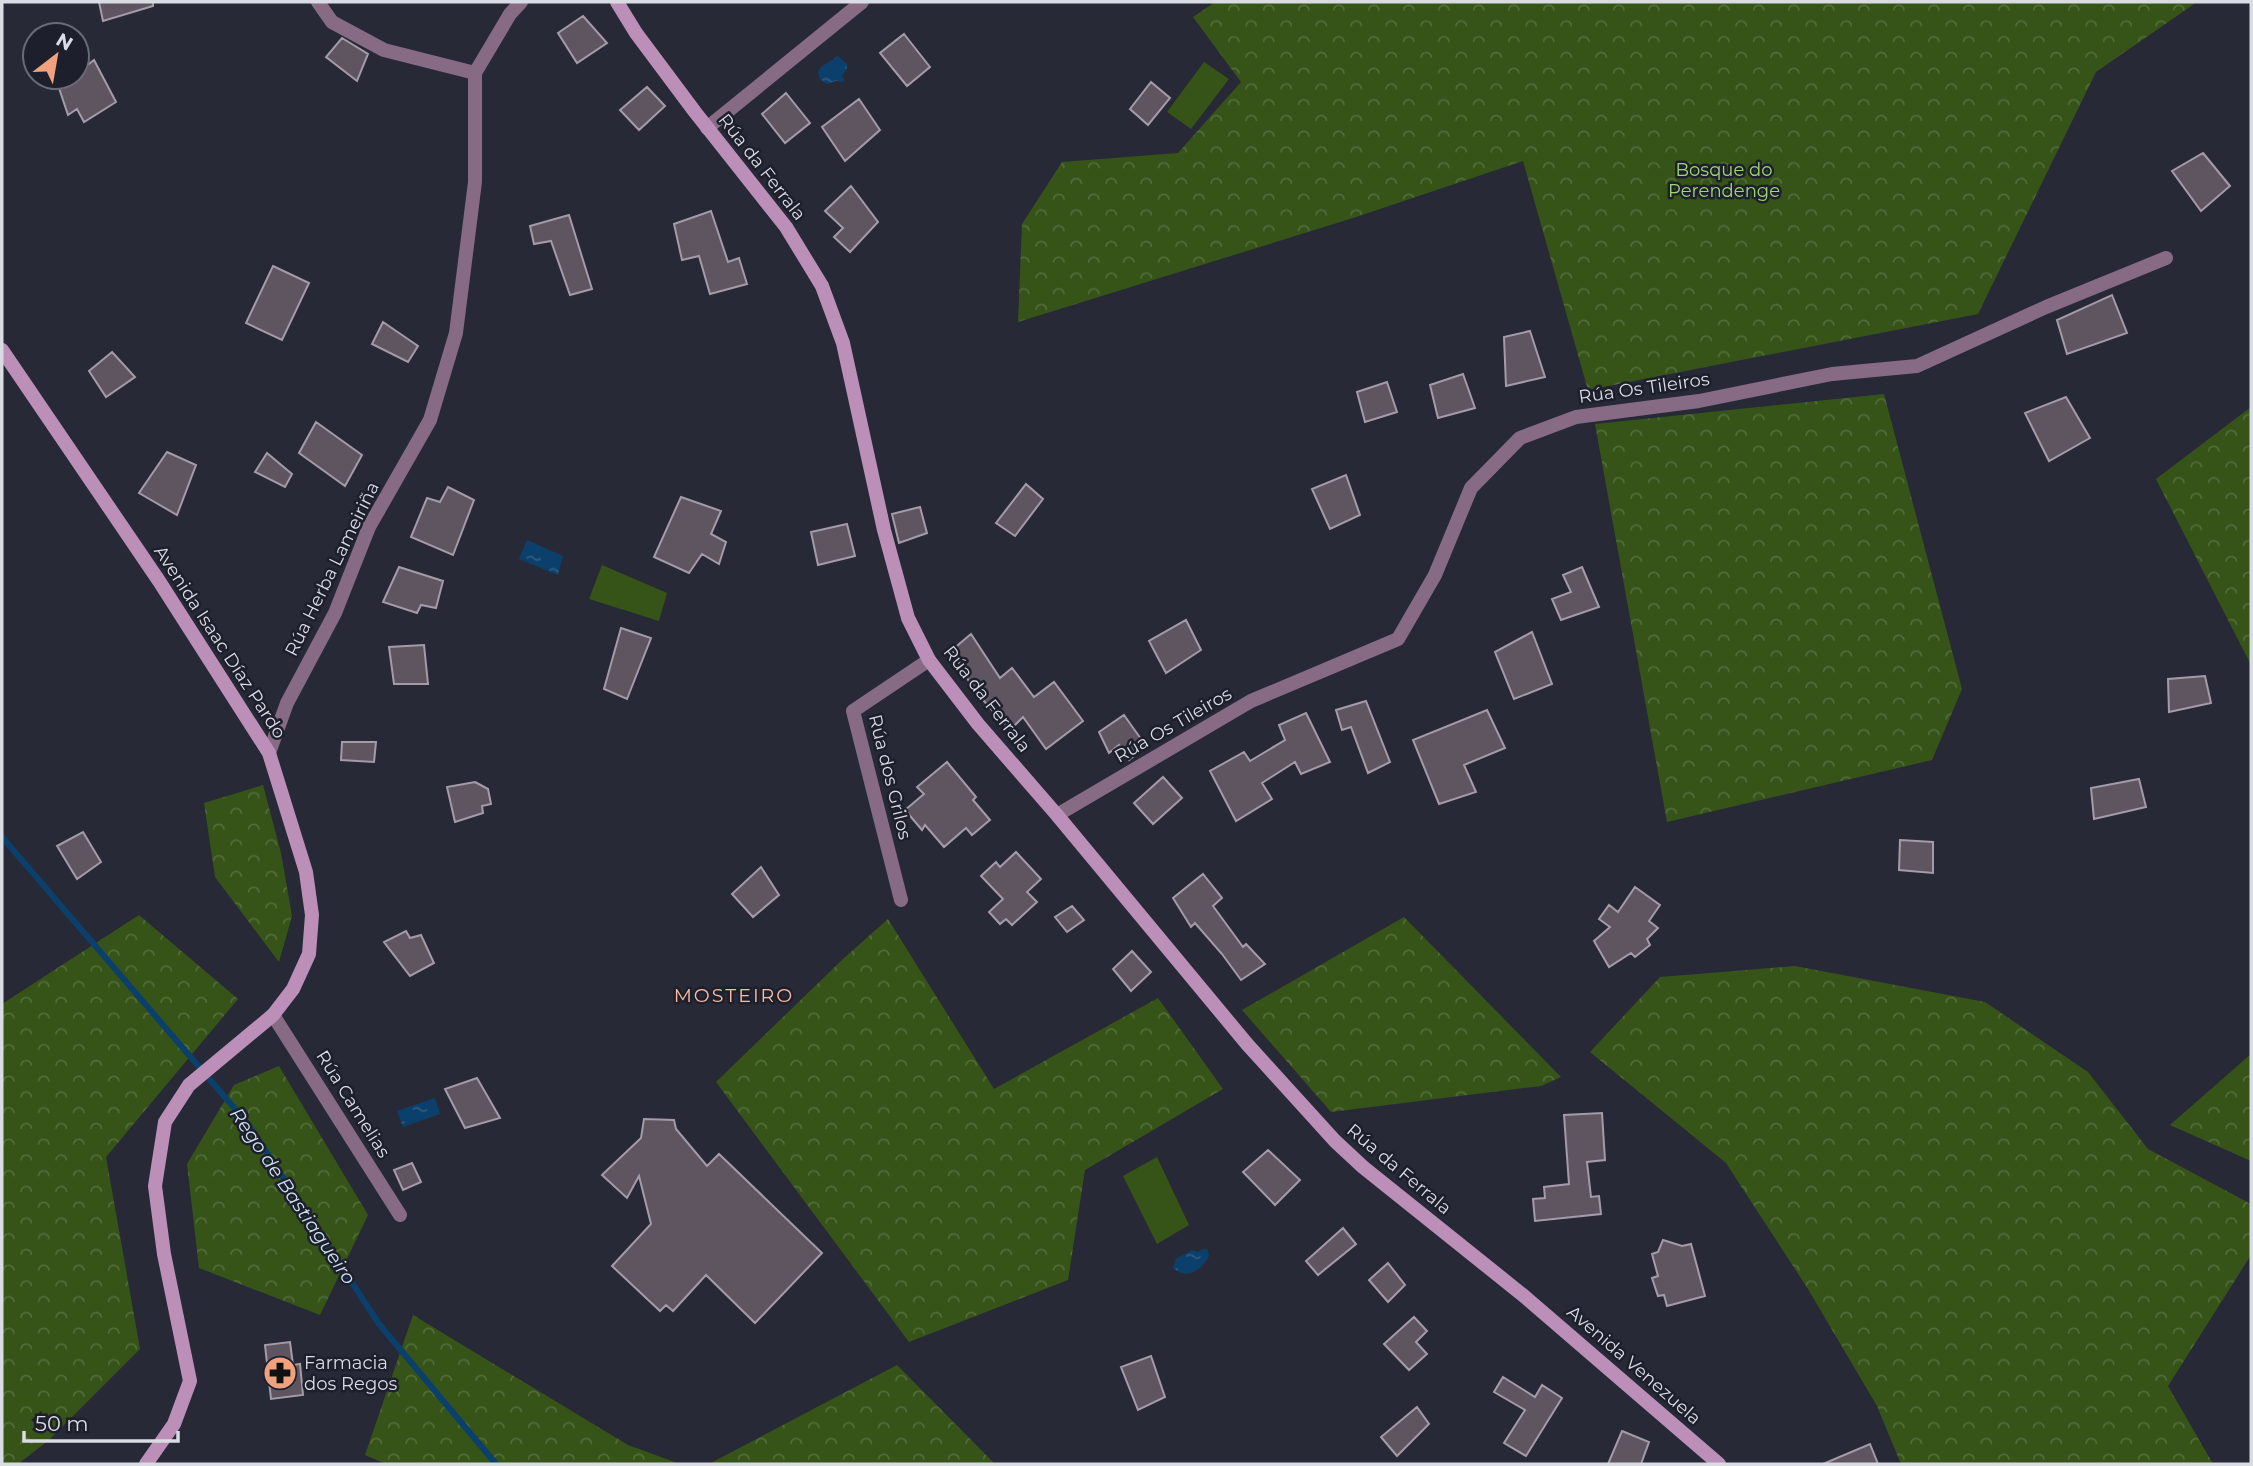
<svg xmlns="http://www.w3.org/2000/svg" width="2253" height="1466" viewBox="0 0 2253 1466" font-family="Montserrat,sans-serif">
<defs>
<pattern id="forest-crowns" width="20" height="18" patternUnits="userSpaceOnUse" patternTransform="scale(1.75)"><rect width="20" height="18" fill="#365418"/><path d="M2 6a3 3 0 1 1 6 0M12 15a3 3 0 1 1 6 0" fill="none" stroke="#526c39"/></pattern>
<pattern id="water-ripples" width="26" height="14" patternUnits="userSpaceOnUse" patternTransform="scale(1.75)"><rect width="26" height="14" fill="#0c406c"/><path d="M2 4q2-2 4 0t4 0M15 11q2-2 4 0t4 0" fill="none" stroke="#2f5b81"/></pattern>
</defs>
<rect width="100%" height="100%" fill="#272936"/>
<!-- forest -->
<path fill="url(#forest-crowns)" d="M1215,2h982l-101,70 -118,242 -390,76 -65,-229 -170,57 -335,104 4,-98 40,-62 116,-9 63,-71 -48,-65z
M1884,394l78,295 -30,71 -265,62 -72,-398z
M2251,407v258l-95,-186z
M263,785l18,68 11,63 -13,46 -64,-85 -11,-74z
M139,915l99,84 -132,158 34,192 -91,91 -31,24h-16v-460z
M1404,917l157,160 -20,9 -210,26 -89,-102z
M888,919l106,170 164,-91 65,91 -138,81 -17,110 -159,62 -193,-260 127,-123z
M1795,966l190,36 103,70 60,77 103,55v51l-83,131 45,78h-312l-24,-58 -69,-117 -82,-126 -136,-111 70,-75z
M2251,1054v107l-81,-36z
M279,1066l89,149 -48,100 -121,-47 -12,-104 47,-79z
M413,1315l215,130 52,19h-294l-21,-9z
M897,1365l98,99h-286z"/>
<!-- pitch -->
<path fill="#365418" d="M1204,62l25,17 -38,50 -24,-17z
M602,565l65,28 -8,28 -70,-22z
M1157,1157l32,68 -32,19 -34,-68z"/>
<!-- water -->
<path fill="url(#water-ripples)" d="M838,56l9,8v5l-5,7 2,3 -1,3 -7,-1 -9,3 -7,-4 -2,-8 3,-5z
M527,540l36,16 -5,19 -39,-16z
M435,1098l5,16 -37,13 -6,-16z
M1203,1249h4l2,7c-8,15 -23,24 -36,12l3,-9 16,-9 6,2z"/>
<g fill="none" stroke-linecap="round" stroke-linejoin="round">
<!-- stream -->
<path stroke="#0c406c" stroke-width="6" d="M2,837l246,287 131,200 117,140"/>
</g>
<!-- building -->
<path fill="#5e5561" stroke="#a59ba8" stroke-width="2" d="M99,2h54v4l-50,15z
M583,16l24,27 -30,20 -19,-30z
M904,34l26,33 -23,19 -27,-33z
M342,38l26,16 -11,27 -31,-24z
M94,60l22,42 -32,20 -7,-13 -9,6 -9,-27 13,-11h5v-4z
M1151,82l19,16 -22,27 -18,-16z
M647,87l18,19 -26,24 -19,-20z
M786,93l24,30 -25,20 -23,-29z
M859,99l21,31 -35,31 -23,-34z
M2203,153l27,33 -29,25 -29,-40z
M851,186l27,36 -28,30 -16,-15 9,-9 -18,-17z
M711,211l17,51 11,-4 8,26 -37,10 -11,-38 -17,4 -8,-36z
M569,215l23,74 -22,6 -19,-54 -17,3 -4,-18z
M273,266l36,17 -27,57 -36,-17z
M2112,295l15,38 -60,21 -10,-34z
M383,322l35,24 -10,16 -36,-18z
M1530,331l15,46 -39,9 -2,-49z
M112,352l23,25 -29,20 -17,-26z
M1463,374l12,34 -37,10 -8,-33z
M1387,382l10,30 -32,10 -8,-30z
M2066,397l24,41 -41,23 -24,-48z
M316,422l46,33 -17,31 -46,-33z
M167,452l29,13 -19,50 -38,-22z
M267,453l25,21 -7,13 -30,-15z
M1346,475l14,40 -30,14 -18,-40z
M1026,484l17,15 -28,37 -19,-13z
M448,487l26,13 -21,55 -42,-18 16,-39 13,4z
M681,497l40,14 -10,23 15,8 -7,22 -17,-10 -13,19 -35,-16z
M920,507l7,26 -28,10 -7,-29z
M847,524l8,32 -37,9 -7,-33z
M399,567l44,14 -7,27 -15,-3 -4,8 -34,-11z
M1582,567l17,40 -38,13 -9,-21 19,-7 -8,-17z
M1186,620l15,30 -35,23 -17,-32z
M621,628l30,10 -24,61 -23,-10z
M1532,632l20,52 -38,15 -19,-47z
M971,634l29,44 12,-10 22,29 20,-15 29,39 -37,28 -23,-32 -13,13 -37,-41 -21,-39z
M424,645l4,39h-34l-5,-37z
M2205,676l6,27 -42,9 -1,-33z
M1366,701l24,61 -22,11 -17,-46 -9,3 -6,-20z
M1487,710l18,38 -41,17 12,27 -37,12 -26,-64z
M1306,713l24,49 -29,12 -6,-12 -33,21 10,16 -36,22 -26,-50 34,-19 6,9 35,-21 -6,-15z
M1124,715l22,31 -17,14 -10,-15 -10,8 -10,-21z
M342,742h34l-2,20 -33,-2z
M947,762l29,35 -3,3 17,20 -18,15 -6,-7 -22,19 -19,-22 -3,5 -17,-20 19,-16 -7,-7z
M1163,777l19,21 -29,26 -19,-21z
M2139,779l7,28 -52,12 -3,-31z
M475,782l13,7 3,15 -9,2 1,7 -28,9 -8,-35z
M83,832l18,30 -24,17 -20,-33z
M1900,840l33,2v31l-34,-3z
M1016,852l25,27 -14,13 10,10 -25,23 -6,-6 -6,5 -11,-12 14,-13 -22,-23 15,-14 4,5z
M761,867l18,28 -26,22 -21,-23z
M1203,874l19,24 -9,8 30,41 3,-3 19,20 -24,16 -19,-26 -27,-31 -4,4 -18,-29z
M1635,887l25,18 -11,16 9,7 -11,11 3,6 -15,12 -4,-4 -22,14 -15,-26 16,-14 -11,-8 10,-14 9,7z
M1072,906l12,14 -17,12 -12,-15z
M406,931l4,7 11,-3 13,28 -24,13 -26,-34z
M1132,951l19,21 -20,19 -18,-22z
M477,1078l23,40 -35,10 -20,-39z
M1602,1113l3,47 -18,2 4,35 8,-1 2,18 -66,7 -2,-22 12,-1 -1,-11 25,-3 -5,-69z
M644,1119l30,1 2,9 31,37 12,-12 103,99 -67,70 -49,-48 -33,36 -7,-6 -6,6 -48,-45 39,-42 -12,-48 -12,22 -25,-23 39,-37z
M1268,1150l32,30 -25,25 -32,-33z
M412,1163l9,19 -18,8 -9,-20z
M1343,1228l13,16 -38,31 -12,-14z
M1663,1240l19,6 9,-2 14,52 -38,10 -3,-11 -6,1 -6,-18 6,-2 -6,-22 6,-2z
M1388,1263l17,22 -17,17 -19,-22z
M1414,1317l13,14 -11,11 11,12 -18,16 -25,-26z
M290,1342l3,23 7,-1 3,31 -32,4 -6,-54z
M1151,1356l14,41 -27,13 -17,-43z
M1503,1377l32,20 7,-12 20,13 -36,58 -22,-13 21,-33 -31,-18z
M1417,1407l12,17 -32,32 -16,-19z
M1622,1431l27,11 -8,22h-33z
M1870,1444l8,20h-55z"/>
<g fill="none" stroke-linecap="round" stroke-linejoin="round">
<!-- street -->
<path stroke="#876b85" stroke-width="14" d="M318,2l14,20 52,28 91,23
M707,128l155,-126
M269,753l18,-50 48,-90 34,-86 61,-107 26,-87 19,-151v-109l35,-59 11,-12
M1057,815l194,-114 147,-62 37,-64 36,-87 49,-50 56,-21 123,-16 133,-27 85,-8 129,-59 120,-49
M901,900l-48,-189 76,-51
M273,1015l127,200"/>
<!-- secondary -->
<path stroke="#bc8fb9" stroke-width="14" d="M617,2l19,31 59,79 91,115 36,59 21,57 41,187 24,88 21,42 49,64 79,91 190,229 88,97 28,26 161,129 195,168
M2,350l157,231 110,172 37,119 6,43 -3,39 -16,35 -20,26 -84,70 -24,37 -10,64 9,68 26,127 -16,43 -28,40"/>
</g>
<!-- icons -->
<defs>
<symbol id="pharmacy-disc" viewBox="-11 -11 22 22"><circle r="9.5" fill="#f1a17d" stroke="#1d202c"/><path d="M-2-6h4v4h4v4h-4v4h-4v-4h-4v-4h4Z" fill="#111"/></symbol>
</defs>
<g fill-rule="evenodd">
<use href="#pharmacy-disc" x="261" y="1354" width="38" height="38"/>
</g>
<g text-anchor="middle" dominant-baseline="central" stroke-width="5" stroke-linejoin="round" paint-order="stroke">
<!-- street labels -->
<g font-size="18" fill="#dadce4" stroke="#1d202c">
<text transform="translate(762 167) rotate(52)">Rúa da Ferrala</text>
<text transform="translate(1644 388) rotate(-8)">Rúa Os Tileiros</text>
<text transform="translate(332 569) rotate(-64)">Rúa Herba Lameiriña</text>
<text transform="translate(220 642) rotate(57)">Avenida Isaac Díaz Pardo</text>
<text transform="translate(987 699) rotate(52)">Rúa da Ferrala</text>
<text transform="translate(1173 725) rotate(-30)">Rúa Os Tileiros</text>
<text transform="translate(890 777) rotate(76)">Rúa dos Grilos</text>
<text transform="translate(353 1104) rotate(58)">Rúa Camelias</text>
<text transform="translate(1399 1169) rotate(40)">Rúa da Ferrala</text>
<text transform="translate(1634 1365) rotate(41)">Avenida Venezuela</text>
</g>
<!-- park labels -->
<g font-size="18" fill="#9ed66f" stroke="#1d202c">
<text x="1724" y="170">Bosque do<tspan x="1724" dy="21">Perendenge</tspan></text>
</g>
<!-- poi labels -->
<g font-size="18" fill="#dadce4" stroke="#1d202c" text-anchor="start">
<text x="304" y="1363">Farmacia<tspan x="304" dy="21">dos Regos</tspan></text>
</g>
<!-- neighbourhood labels -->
<g font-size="19" letter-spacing="2" fill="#fabda2" stroke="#1d202c">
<text x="734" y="995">MOSTEIRO</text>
</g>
<!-- water labels -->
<g font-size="19" font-style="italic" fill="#cfdff0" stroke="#1d202c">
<text transform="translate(293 1196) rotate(56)">Rego de Bastiagueiro</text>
</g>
</g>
<!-- border -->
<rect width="2253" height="1466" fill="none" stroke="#dadce4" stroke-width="7"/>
<!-- north arrow -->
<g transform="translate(56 56) rotate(31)"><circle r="33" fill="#1d202c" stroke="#696b76" stroke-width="2"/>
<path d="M0-5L12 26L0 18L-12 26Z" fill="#f1a17d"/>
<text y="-10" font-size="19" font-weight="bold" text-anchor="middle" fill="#dadce4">N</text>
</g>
<!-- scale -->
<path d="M24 1431v10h154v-10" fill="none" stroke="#dadce4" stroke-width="3.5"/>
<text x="35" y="1431" font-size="21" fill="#dadce4" stroke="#1d202c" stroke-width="5" paint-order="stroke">50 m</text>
</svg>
